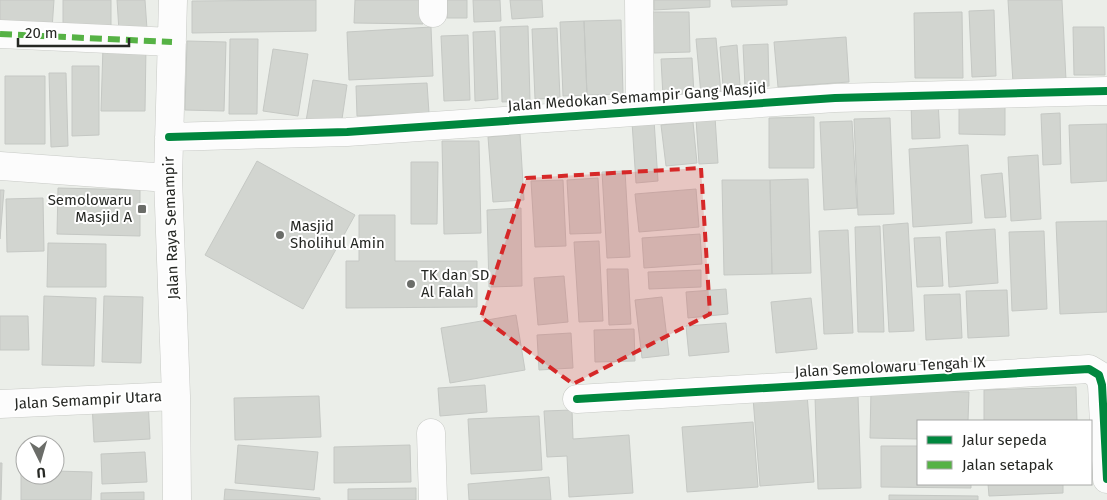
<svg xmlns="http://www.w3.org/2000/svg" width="1107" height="500" viewBox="0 0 1107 500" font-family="'Fira Sans',sans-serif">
<rect width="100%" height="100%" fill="#ebeee9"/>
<!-- building -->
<path fill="#d2d5d0" stroke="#c5c8c4" d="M0,0h54l-2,29 -52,-1z
M63,0h48v30h-48z
M117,0h28l2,29 -28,2z
M316,0v31l-124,2v-32z
M355,0h68v24l-69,-1z
M447,0h20v18h-20z
M473,0h27l1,21 -27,1z
M510,0h32l1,17 -31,2z
M654,0h56v7l-56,3z
M731,0h56v5l-55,2z
M1008,0h54l4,80 -53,3z
M994,10l2,66 -24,1 -3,-66z
M653,12h36l1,40 -36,1z
M962,12l1,66h-48l-1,-65z
M621,20l2,74 -36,1 -3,-74z
M584,21l3,74 -24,1 -3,-74z
M528,26l2,75 -28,1 -2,-75z
M431,27l2,49 -84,4 -2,-48z
M1073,27h31l1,48h-31z
M557,28l3,70 -25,1 -3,-70z
M495,31l3,68 -23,2 -2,-69z
M468,35l2,65 -26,1 -3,-65z
M846,37l3,45 -71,5 -4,-45z
M716,38l5,55 -20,2 -5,-56z
M230,39h28l-1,75h-28z
M187,41l39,1 -2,69 -39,-1z
M768,44l1,42 -24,1 -2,-42z
M737,45l3,40 -17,1 -3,-39z
M103,46h43l-1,65h-44z
M273,49l35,5 -10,62 -35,-5z
M692,58l2,37 -31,2 -2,-38z
M72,66h27v69l-27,1z
M49,73h17l2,73 -17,1z
M5,76h40v68h-40z
M313,80l34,5 -6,41 -35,-5z
M427,83l2,30 -72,3 -1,-30z
M959,98h46v37l-46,-1z
M938,100l2,38 -28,1 -1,-38z
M1060,113l1,51 -18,1 -2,-51z
M715,117l3,46 -19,1 -3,-45z
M814,117v51h-45v-50z
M890,118l4,96 -36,1 -4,-96z
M654,120l4,61 -22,2 -4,-61z
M852,121l5,87 -33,2 -4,-88z
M693,122l4,41 -31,3 -5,-41z
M1107,124v57l-36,2 -2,-58z
M520,134l4,66 -31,2 -5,-65z
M442,141h37l2,92 -37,1z
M968,145l4,78 -59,4 -4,-78z
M1038,155l3,64 -30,2 -3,-64z
M257,161l98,54 -52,94 -98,-54z
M411,162h27l-1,62h-26z
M625,171l5,86 -23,1 -5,-86z
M1002,173l4,44 -21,1 -4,-43z
M598,178l3,55 -31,1 -3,-54z
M808,179l3,94 -39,1 -2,-94z
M563,180l3,66 -31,1 -4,-66z
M722,180h48l2,94 -48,1z
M58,188l82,2v46l-83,-2z
M696,189l3,38 -60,5 -4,-38z
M0,190h4l-4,49z
M43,198l1,53 -37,1 -1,-53z
M521,208l1,78 -33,1 -2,-77z
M359,215h36v46h82v46l-131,1v-47h13z
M1107,221v91l-47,2 -4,-92z
M908,223l6,108 -25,1 -6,-107z
M880,226l4,106h-26l-3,-105z
M995,229l3,54 -49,4 -3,-55z
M848,230l5,103 -29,1 -5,-103z
M1044,231l3,78 -35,2 -3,-79z
M700,234l2,30 -58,4 -2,-30z
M940,237l3,49 -26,1 -3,-49z
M599,241l4,80 -24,1 -5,-80z
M48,243l58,1v43h-59z
M607,269h21l3,55 -22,1z
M701,270v17l-52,2 -1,-17z
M564,276l4,46 -30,3 -4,-47z
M726,289l2,25 -40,4 -2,-26z
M1007,290l2,46 -41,2 -2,-47z
M960,294l2,44 -36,2 -2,-45z
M44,296l52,2 -2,68 -52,-1z
M104,296l39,1 -2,66 -39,-1z
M662,297l7,58 -27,3 -7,-58z
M811,298l6,51 -41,4 -5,-51z
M516,315l9,55 -75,13 -9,-55z
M0,316h28l1,34h-29z
M726,323l3,29 -40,4 -3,-30z
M634,329l1,32 -40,1 -1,-32z
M571,333l2,35 -34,2 -2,-35z
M485,385l2,27 -47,4 -2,-28z
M1076,387l1,34h-93v-31z
M871,390l98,2 -1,29h-50v18l-48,-1z
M807,394l7,88 -54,4 -7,-88z
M858,395l3,93 -43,1 -3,-92z
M319,396l2,41 -86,3 -1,-42z
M148,400l2,39 -56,3 -2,-39z
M572,410l1,29 56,-4 4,58 -64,4 -2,-41 -20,1 -3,-46z
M539,416l3,54 -71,4 -3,-55z
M753,422l5,65 -71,5 -5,-65z
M238,445l80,7 -4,38 -79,-7z
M410,445l1,37 -77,1v-36z
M881,446h37v38h53v4l-90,-1z
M145,452l2,30 -45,2 -1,-30z
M0,463h2l-1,37h-1z
M21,471h4v4h30v-4l37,1 -1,28h-70z
M549,477l2,23h-82l-1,-16z
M988,484h75v9l-74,3z
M416,488v12h-68v-11z
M225,489l95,9v2h-96z
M144,492v8h-43v-7z
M889,495l89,1v4h-89z"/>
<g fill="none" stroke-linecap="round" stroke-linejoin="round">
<defs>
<path id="street" d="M173,0l-5,178 8,218 1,104
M639,0l1,110
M433,13v-13
M0,34l172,8
M169,137l178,-5 488,-34 272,-7
M0,166l168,12
M577,399l512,-30 10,6 3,10 5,94
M0,404l176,-8
M431,433l2,67"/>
</defs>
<!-- street casing -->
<use href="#street" stroke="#c8cac6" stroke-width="29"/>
<!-- street -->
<use href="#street" stroke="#fcfcfc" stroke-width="28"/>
<!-- quiet -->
<path stroke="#56b245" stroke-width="6" stroke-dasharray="12 6" stroke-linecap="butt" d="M0,34l172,8"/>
<defs>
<path id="cycleway" d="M169,137l178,-5 488,-34 272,-7
M577,399l512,-30 10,6 3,10 5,94"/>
</defs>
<!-- cycleway casing -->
<use href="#cycleway" stroke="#fff" stroke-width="11"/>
<!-- cycleway -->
<use href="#cycleway" stroke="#00873e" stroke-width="8"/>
</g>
<!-- marked area -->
<path fill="#d62828" fill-opacity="0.2" stroke="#d62828" stroke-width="4" stroke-dasharray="10 6" stroke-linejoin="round" d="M701,168l9,146 -137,70 -92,-67 45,-139z"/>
<!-- markers -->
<g fill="#6b6d69" stroke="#fff" stroke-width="2">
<rect x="137" y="204" width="10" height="10" rx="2.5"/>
<circle cx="280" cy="235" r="5"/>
<circle cx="411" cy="284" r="5"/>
</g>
<g text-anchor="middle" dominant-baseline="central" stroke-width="4" stroke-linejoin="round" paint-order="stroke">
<!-- street labels -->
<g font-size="15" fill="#262824" stroke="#fff">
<text transform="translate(637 97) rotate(-4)">Jalan Medokan Semampir Gang Masjid</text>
<text transform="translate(171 228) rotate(-92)">Jalan Raya Semampir</text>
<text transform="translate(890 367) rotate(-3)">Jalan Semolowaru Tengah IX</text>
<text transform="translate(88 400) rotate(-3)">Jalan Semampir Utara</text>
</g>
<!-- poi labels -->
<g font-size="15" fill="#262824" stroke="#fff" text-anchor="start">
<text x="132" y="200" text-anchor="end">Semolowaru<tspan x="132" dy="17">Masjid A</tspan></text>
<text x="290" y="226">Masjid<tspan x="290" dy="17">Sholihul Amin</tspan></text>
<text x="421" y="275">TK dan SD<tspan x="421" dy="17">Al Falah</tspan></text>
</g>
</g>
<!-- legend -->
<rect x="917" y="420" width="175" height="65" fill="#ffffff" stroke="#a8a9a7"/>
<rect x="927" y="436" width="25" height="8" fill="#00873e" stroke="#a8a9a7"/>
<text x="962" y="445" font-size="15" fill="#262824">Jalur sepeda</text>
<rect x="927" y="461" width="25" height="8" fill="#56b245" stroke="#a8a9a7"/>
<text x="962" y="470" font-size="15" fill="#262824">Jalan setapak</text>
<!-- north arrow -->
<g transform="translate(40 460) rotate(175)"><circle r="24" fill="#ffffff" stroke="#a8a9a7"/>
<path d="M0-4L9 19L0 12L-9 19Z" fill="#6b6d69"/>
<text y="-8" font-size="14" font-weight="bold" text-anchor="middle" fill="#262824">U</text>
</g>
<!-- scale -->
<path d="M18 38v8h111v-8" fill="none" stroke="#262824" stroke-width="2.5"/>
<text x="25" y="38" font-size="15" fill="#262824" stroke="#ffffff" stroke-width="4" paint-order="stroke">20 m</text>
</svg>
